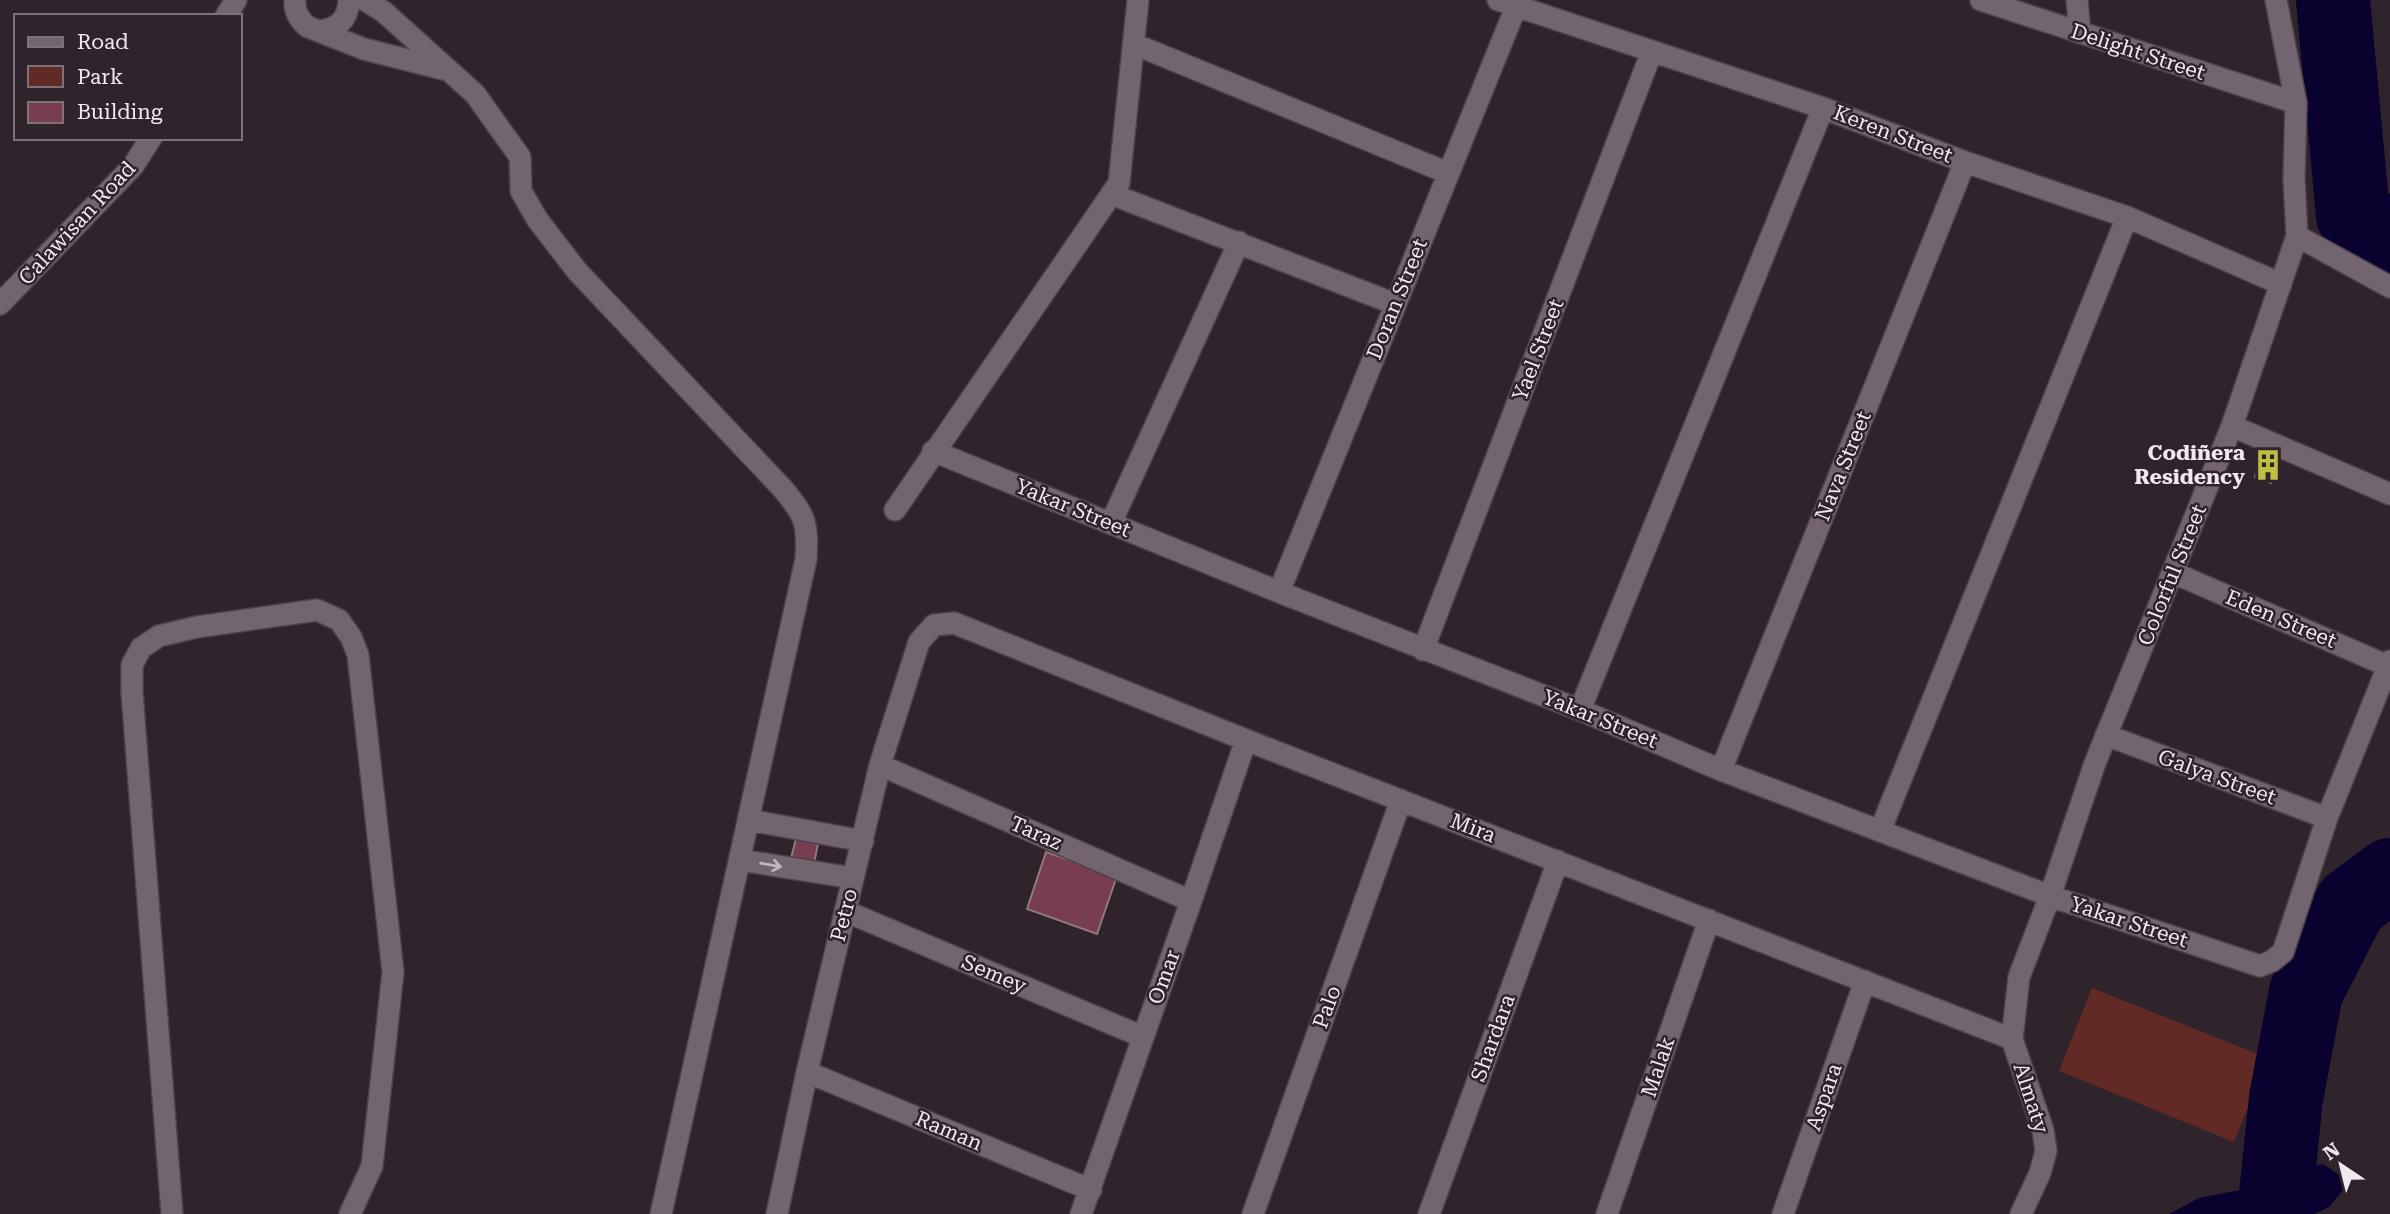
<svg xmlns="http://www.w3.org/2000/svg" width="2390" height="1214" viewBox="0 0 2390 1214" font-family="'Roboto Serif',serif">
<rect width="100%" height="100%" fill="#2f232c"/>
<!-- green -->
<path fill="#612a24" d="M2092,988l176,70 -34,84 -175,-71z"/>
<!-- water -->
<path fill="#0a022e" d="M2323,1164l15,10 5,16 -14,17 -14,7h-146l30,-16 41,-8 57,-21z"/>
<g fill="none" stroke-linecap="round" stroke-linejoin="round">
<!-- river -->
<path stroke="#0a022e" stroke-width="74" d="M2333,0l20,215 37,22
M2274,1214l12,-116 20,-106 45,-88 39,-29"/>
</g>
<!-- building -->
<path fill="#783d4f" stroke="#8d797e" stroke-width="2" d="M2264,445l18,7 -11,31 -16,-6z
M796,839l22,5 -5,24 -23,-6z
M1046,852l71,24 -20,58 -70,-25z"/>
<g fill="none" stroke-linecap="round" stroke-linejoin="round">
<defs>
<path id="street" d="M295,0c-1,12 4,20 13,27l56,22 79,20
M365,0l19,12 91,82 45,63 1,34 16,28 40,52 206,218c23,28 25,34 23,70l-145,655
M1498,0l325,108 142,54 162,55 154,67
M1981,0l315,103
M2077,0l3,33
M226,16l10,-16
M318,31c20,-2 30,-11 31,-31
M1134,44l314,129
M1111,194l284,110
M2297,236l93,51
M0,304l133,-138 18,-28
M2232,426l158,68
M933,451l346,141 301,118 141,60 329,126 210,70 12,-5 11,-9 44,-134 63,-157
M895,510l224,-327 19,-183
M1111,523l128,-281
M2174,573l214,93
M1279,592l237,-585
M1423,650l229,-599
M1580,710l243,-602
M2106,735l221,83
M880,765l311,136
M1721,770l244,-608
M749,820l114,21
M1880,831l247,-614
M740,860l113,18
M845,911l298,126
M807,1072l284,118
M172,1214l-40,-522v-27l9,-17 18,-12 38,-9 120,-17 22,10 12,17 7,18 35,317 -21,194 -22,48
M777,1214l30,-142 73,-307 39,-123 15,-17 20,-2 292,117 766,299
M1081,1214l110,-313 55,-161
M1253,1214l148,-414
M1429,1214l129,-353
M1607,1214l102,-294
M1783,1214l82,-233
M2021,1214l19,-41 6,-22 -3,-21 -31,-91 7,-62 31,-81 45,-133 137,-337 65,-190 -3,-58 2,-75 -20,-103"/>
</defs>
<!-- street casing -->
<use href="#street" stroke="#4c414a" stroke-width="24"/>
<!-- street -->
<use href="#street" stroke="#736570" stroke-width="21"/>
</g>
<!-- one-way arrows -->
<defs><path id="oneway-shaft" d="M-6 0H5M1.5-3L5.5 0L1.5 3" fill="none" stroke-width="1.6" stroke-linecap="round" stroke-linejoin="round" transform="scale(1.75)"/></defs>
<use stroke="#bfb4bd" href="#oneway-shaft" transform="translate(771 865) rotate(10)"/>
<!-- icons -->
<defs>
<symbol id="building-bare" viewBox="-9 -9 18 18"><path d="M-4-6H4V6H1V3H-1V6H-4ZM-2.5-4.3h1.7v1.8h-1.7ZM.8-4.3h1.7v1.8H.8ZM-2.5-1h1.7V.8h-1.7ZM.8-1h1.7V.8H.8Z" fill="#bebf42" stroke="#2f232c" stroke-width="2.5" paint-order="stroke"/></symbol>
</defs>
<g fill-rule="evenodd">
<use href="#building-bare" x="2246" y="443" width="44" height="44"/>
</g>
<g text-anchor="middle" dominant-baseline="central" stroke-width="5" stroke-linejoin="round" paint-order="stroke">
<!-- street labels -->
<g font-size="21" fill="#f2e9f0" stroke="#2f232c">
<text transform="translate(2138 52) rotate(18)">Delight Street</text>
<text transform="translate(1893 134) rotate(21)">Keren Street</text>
<text transform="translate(77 223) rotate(-47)">Calawisan Road</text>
<text transform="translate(1397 299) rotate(-68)">Doran Street</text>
<text transform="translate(1538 350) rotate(-69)">Yael Street</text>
<text transform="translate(1843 466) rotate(-68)">Nava Street</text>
<text transform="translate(1073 508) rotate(22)">Yakar Street</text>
<text transform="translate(2172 575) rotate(-68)">Colorful Street</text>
<text transform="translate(2281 619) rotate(23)">Eden Street</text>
<text transform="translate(1600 719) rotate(22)">Yakar Street</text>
<text transform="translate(2217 777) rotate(20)">Galya Street</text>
<text transform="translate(1473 828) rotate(21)">Mira</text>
<text transform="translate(1036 833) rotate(24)">Taraz</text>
<text transform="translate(844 915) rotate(-76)">Petro</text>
<text transform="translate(2129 922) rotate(18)">Yakar Street</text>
<text transform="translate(994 974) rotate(23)">Semey</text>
<text transform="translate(1164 977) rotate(-70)">Omar</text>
<text transform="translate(1327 1007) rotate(-70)">Palo</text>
<text transform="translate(1493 1038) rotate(-70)">Shardara</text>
<text transform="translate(1658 1067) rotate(-71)">Malak</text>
<text transform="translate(1824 1097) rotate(-71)">Aspara</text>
<text transform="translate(2031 1098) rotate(72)">Almaty</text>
<text transform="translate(949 1131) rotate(23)">Raman</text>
</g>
<!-- poi labels -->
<g font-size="21" font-weight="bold" fill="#f2e9f0" stroke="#2f232c" text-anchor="end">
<text x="2245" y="453">Codiñera<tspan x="2245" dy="24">Residency</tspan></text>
</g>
</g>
<!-- legend -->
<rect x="14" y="14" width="228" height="126" fill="#2f232c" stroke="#7d727a" stroke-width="2"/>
<rect x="28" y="37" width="35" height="10" fill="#736570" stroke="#7d727a" stroke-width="2"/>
<text x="77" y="49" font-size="21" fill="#f2e9f0">Road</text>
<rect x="28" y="66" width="35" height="21" fill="#612a24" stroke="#7d727a" stroke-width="2"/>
<text x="77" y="84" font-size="21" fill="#f2e9f0">Park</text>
<rect x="28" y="102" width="35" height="21" fill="#783d4f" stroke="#7d727a" stroke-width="2"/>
<text x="77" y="119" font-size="21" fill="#f2e9f0">Building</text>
<!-- north arrow -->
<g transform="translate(2341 1165) rotate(325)" stroke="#2f232c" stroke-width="5" paint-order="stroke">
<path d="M0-5L12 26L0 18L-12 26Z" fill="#f2e9f0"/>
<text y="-10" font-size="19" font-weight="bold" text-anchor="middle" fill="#f2e9f0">N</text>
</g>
</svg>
